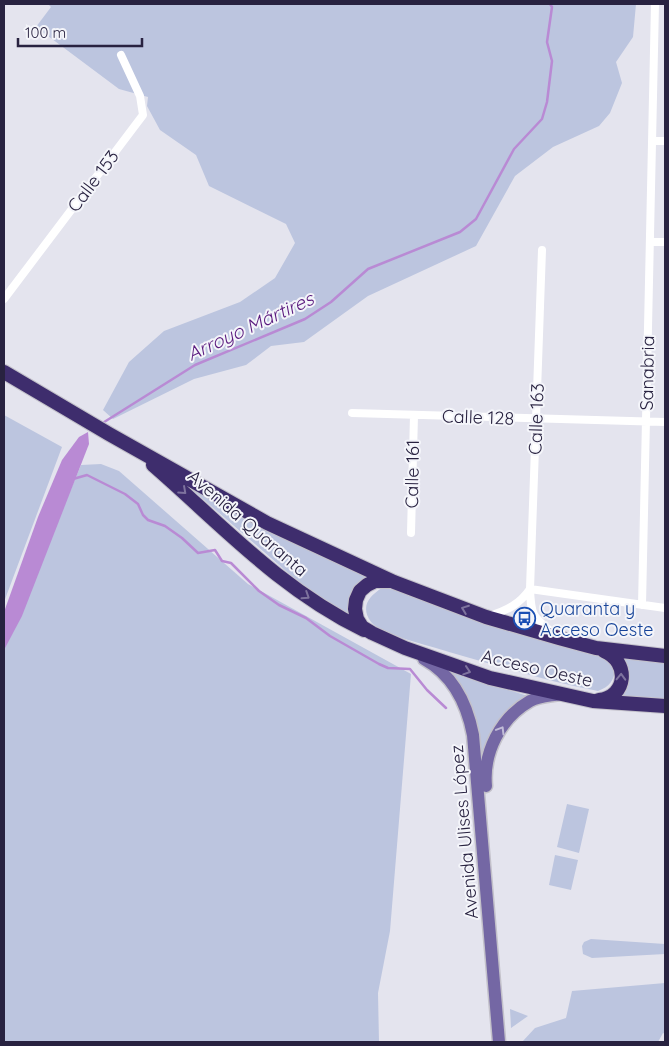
<svg xmlns="http://www.w3.org/2000/svg" width="669" height="1046" viewBox="0 0 669 1046" font-family="Quicksand,sans-serif">
<rect width="100%" height="100%" fill="#e4e4ee"/>
<!-- green -->
<path fill="#bcc5df" d="M48,4h588l-3,33 -17,25 6,21 -12,30 -11,13 -46,21 -38,29 -39,70 -108,50 -64,46 -33,4 -25,19 -52,14 -81,40 -10,-9 26,-48 35,-31 76,-29 35,-24 20,-35 -9,-19 -77,-38 -13,-31 -36,-25 -13,-24 1,-9 -29,-8 -83,-62 15,-20z
M4,415l58,32 -58,155z
M101,464l18,7 129,113 163,90 -21,257 -12,62 1,49h-375v-393l77,-184z
M181,480l112,63 80,36 -23,37 -48,-31z
M382,588l15,2 206,66 12,12c0,12 -6,19 -17,23 -51,-10 -100,-25 -149,-39 -18,-6 -67,-17 -78,-30 -11,-15 -2,-26 11,-34z
M615,655l50,3v45l-52,-5 6,-5z
M452,672l76,24 -24,20 -21,58 18,268 -27,-330z
M567,804l22,5 -10,44 -22,-6z
M555,855l23,5 -7,30 -22,-5z
M591,939l74,5v10l-73,4 -9,-4 -1,-8 2,-4z
M665,983v51l-2,-1 -5,9h-136l13,-14 31,-10 6,-27z
M510,1009l18,7 -17,12z"/>
<!-- water -->
<path fill="#b98ad4" d="M88,432l1,12 -67,172 -18,34v-38l34,-95 24,-57 17,-23z"/>
<g fill="none" stroke-linecap="round" stroke-linejoin="round">
<!-- stream -->
<path stroke="#b98ad4" stroke-width="2.5" d="M101,424l94,-59 110,-46 26,-17 37,-33 92,-37 16,-13 38,-70 28,-30 5,-17 5,-41 -5,-19 5,-35 -2,-3
M73,479l14,-4 38,19 13,10 5,11 5,5 17,6 17,12 16,15 17,-3 7,11 9,2 28,28 20,14 27,13 24,18 49,28 9,4 22,1 17,21 19,18"/>
<defs>
<path id="primary" d="M424,659c29,16 43,45 49,76l26,307
M486,786c-3,-33 14,-68 44,-85 9,-5 20,-5 30,-7"/>
<path id="highway" d="M4,372l105,62 158,89 127,59 92,35 73,21 37,10 69,8
M153,465c70,61 127,124 211,165
M389,581h-14l-8,4 -7,6 -4,9 -1,9 2,10 5,8 10,6 33,15 85,30 103,23 72,5
M599,700c28,-3 31,-38 5,-49"/>
</defs>
<!-- primary casing -->
<use href="#primary" stroke="#c3c1ca" stroke-width="15"/>
<!-- highway casing -->
<use href="#highway" stroke="#c3c1ca" stroke-width="16"/>
<!-- street -->
<path stroke="#fff" stroke-width="8" d="M652,141h13
M650,242h15
M542,250l-12,339c1,26 2,27 22,43
M4,299l139,-184 -3,-19 -19,-41
M352,413l313,9
M411,533l3,-118
M530,589l135,19
M642,605l13,-601
M489,616c17,-5 31,-12 41,-27"/>
<!-- primary -->
<use href="#primary" stroke="#7467a4" stroke-width="12"/>
<!-- highway -->
<use href="#highway" stroke="#3e2d6d" stroke-width="14"/>
</g>
<!-- one-way arrows -->
<defs><path id="oneway-chevron" d="M-2-3.5L2.5 0L-2 3.5" fill="none" stroke-width="1.6" stroke-linecap="round" stroke-linejoin="round" transform="scale(1.25)"/></defs>
<g stroke="#7e739e">
<use href="#oneway-chevron" transform="translate(183 491) rotate(42)"/>
<use href="#oneway-chevron" transform="translate(306 596) rotate(33)"/>
<use href="#oneway-chevron" transform="translate(465 609) rotate(-159)"/>
<use href="#oneway-chevron" transform="translate(467 671) rotate(18)"/>
<use href="#oneway-chevron" transform="translate(621 677) rotate(-88)"/>
</g>
<use stroke="#c1bcd8" href="#oneway-chevron" transform="translate(501 730) rotate(-59)"/>
<!-- icons -->
<defs>
<symbol id="bus-ring" viewBox="-11 -11 22 22"><circle r="9.5" fill="#f4f5fa" stroke="#1a4fb4" stroke-width="1.5"/><path d="M-5-6H5V4H4V6H2V4H-2V6H-4V4H-5ZM-3.5-4V0h7V-4ZM-3.5 1.2v1.5H-2V1.2ZM2 1.2v1.5H3.5V1.2Z" fill="#1a4fb4"/></symbol>
</defs>
<g fill-rule="evenodd">
<use href="#bus-ring" x="512" y="606" width="25" height="25"/>
</g>
<g text-anchor="middle" dominant-baseline="central" stroke-width="4" stroke-linejoin="round" paint-order="stroke">
<!-- street labels -->
<g font-size="18" fill="#282240" stroke="#f4f5fa">
<text transform="translate(93 181) rotate(-53)">Calle 153</text>
<text transform="translate(647 373) rotate(-89)">Sanabria</text>
<text transform="translate(478 417) rotate(2)">Calle 128</text>
<text transform="translate(536 419) rotate(-88)">Calle 163</text>
<text transform="translate(412 474) rotate(-89)">Calle 161</text>
<text transform="translate(248 523) rotate(41)">Avenida Quaranta</text>
<text transform="translate(537 668) rotate(13)">Acceso Oeste</text>
<text transform="translate(464 832) rotate(-95)">Avenida Ulises López</text>
</g>
<!-- transit labels -->
<g font-size="18" fill="#164399" stroke="#f4f5fa" text-anchor="start">
<text x="540" y="608">Quaranta y<tspan x="540" dy="21">Acceso Oeste</tspan></text>
</g>
<!-- water labels -->
<g font-size="19" font-style="italic" fill="#5a1a7e" stroke="#f4f5fa">
<text transform="translate(250 326) rotate(-25)">Arroyo Mártires</text>
</g>
</g>
<!-- border -->
<rect width="669" height="1046" fill="none" stroke="#282240" stroke-width="10"/>
<!-- scale -->
<path d="M18 38v8h124v-8" fill="none" stroke="#282240" stroke-width="2.5"/>
<text x="25" y="38" font-size="15" fill="#282240" stroke="#f4f5fa" stroke-width="4" paint-order="stroke">100 m</text>
</svg>
